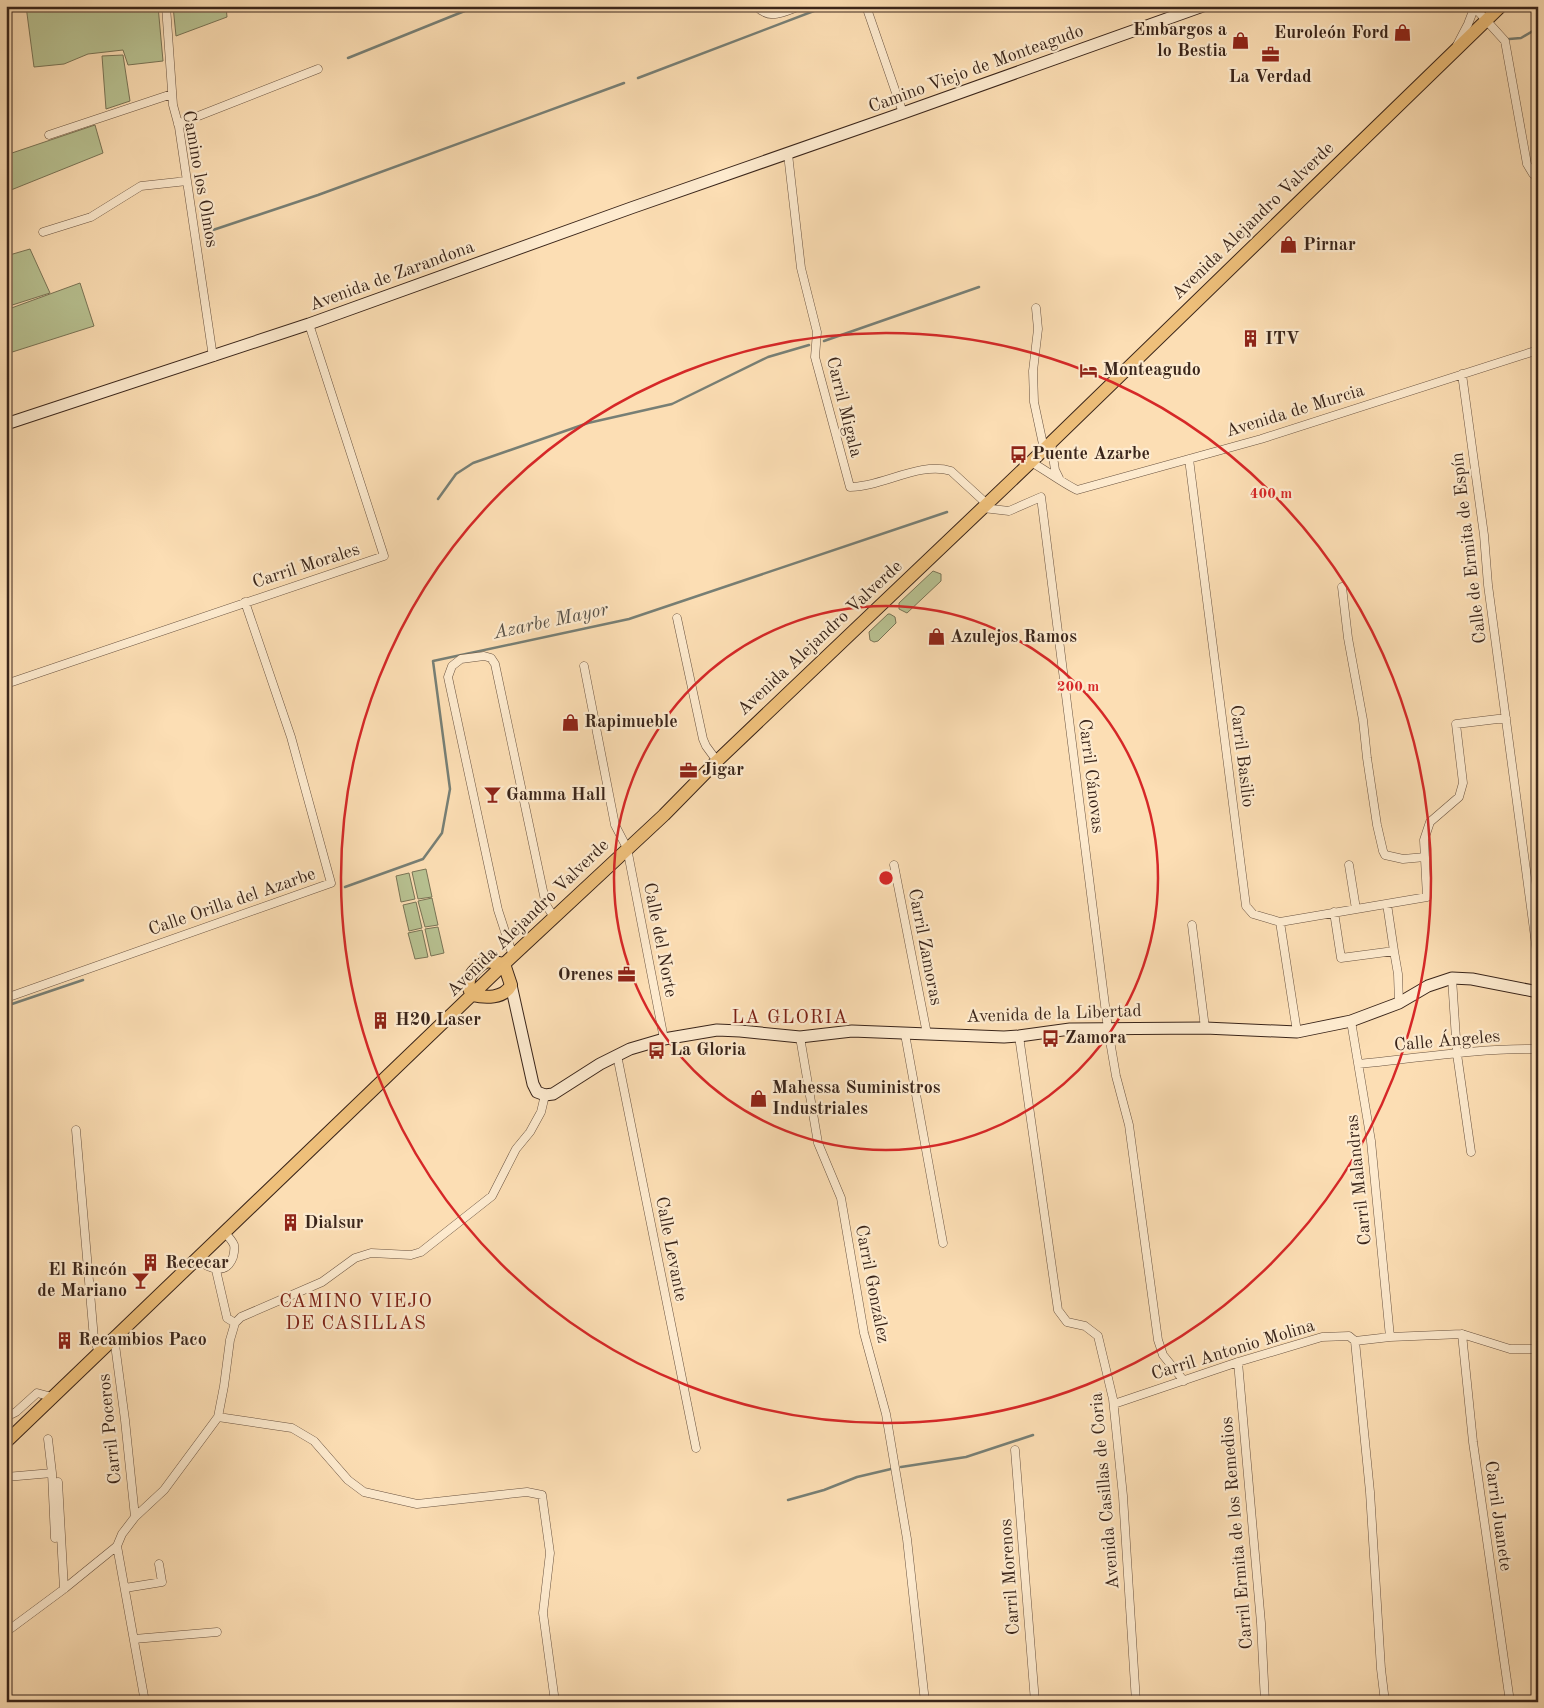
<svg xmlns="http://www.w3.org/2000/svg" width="1544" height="1708" viewBox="0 0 1544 1708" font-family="'Old Standard TT',serif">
<rect width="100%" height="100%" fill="#fcdeb4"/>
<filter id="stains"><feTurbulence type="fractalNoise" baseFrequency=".004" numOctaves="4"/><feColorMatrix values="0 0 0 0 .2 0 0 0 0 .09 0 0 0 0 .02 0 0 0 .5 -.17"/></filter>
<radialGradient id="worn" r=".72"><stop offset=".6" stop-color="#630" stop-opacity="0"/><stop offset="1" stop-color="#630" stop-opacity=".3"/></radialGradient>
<!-- green -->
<path fill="#b8c292" stroke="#797456" d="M26,6h132l5,55 -35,4 -5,-15 -35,4 -24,10 -30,3z
M173,6h53l1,11 -51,19z
M123,55l7,46 -24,8 -4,-53z
M95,125l8,28 -97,39v-37z
M30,249l20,44 -44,14v-51z
M80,283l14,43 -88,28v-44z
M933,571l8,3v7l-34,32 -8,-4v-6z
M888,614h2l5,3 1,6 -18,18 -4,1 -4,-2 -1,-8z
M426,869l6,28 -14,2 -6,-27z
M409,873l6,26 -14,3 -5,-26z
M432,898l6,27 -13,2 -7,-26z
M416,902l6,26 -13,3 -6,-26z
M438,927l6,26 -13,3 -6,-27z
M422,930l6,27 -13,2 -7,-26z"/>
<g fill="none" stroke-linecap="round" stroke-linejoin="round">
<!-- stream -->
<path stroke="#777f75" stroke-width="2.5" d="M1509,39l12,-1 17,-10
M348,58l129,-52
M638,78l189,-72
M207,232l111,-37 306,-112
M824,341l155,-54
M438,499l18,-25 17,-11 115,-40 84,-19 96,-47 41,-12
M345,887l78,-28 19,-26 8,-44 -17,-128 196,-42 318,-107
M6,1006l77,-26
M901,1467l65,-10 67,-22
M788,1500l36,-10 33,-13 34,-8"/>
<defs>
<path id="street" d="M166,6l7,99 6,22 34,230
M756,6c14,15 27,6 44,0
M866,6l37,107
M1476,6l-1,2 30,33 22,123 6,10 5,2
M1457,45l11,-21 7,-18
M178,124l140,-55
M49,135l123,-41
M788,154l13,114 16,64 -2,25 35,130c32,0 70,-26 101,-16l36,33
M43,232l48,-15 50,-31 46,-5
M1036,308l2,21 -5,42 1,31 10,47
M1462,374l22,161 4,50 50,375
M1051,443l4,27 4,8
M1189,459l57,447 7,8 27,8 17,110
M1031,462c16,9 30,20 46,28l184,-51 277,-89
M983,508l26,3 32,-14 67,532 8,47 13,49 29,215 5,15 21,26
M1342,587l6,51 15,82 4,38 10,67 6,26 2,4 18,4 22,-2
M677,618l26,121 3,7 11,15
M584,666l31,159 12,23 37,191
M6,684l378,-128 -75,-232
M894,865l33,169
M1349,865l7,44
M1387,904l7,47
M1334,912l7,46 53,-7 4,23 1,29
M1280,922l147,-25 -3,-57 6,-18 29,-25 4,-14 -7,-59 50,-6
M1192,925l13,103
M513,956l-15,-46 -50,-233 4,-11 9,-7 23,-3 7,2 4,6 51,241 8,12
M1452,978l5,76 14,98
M6,998l325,-115 -40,-146 -46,-135
M1351,1021l20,120 19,196
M905,1034l38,209
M1019,1036l39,274 9,12 18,4 13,10 15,63 10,97 13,206
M800,1037l18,106 23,55 23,135 22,81 21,125 18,163
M617,1055l79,393
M1359,1064c59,-6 119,-16 179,-15
M76,1130l18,209 5,13
M197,1258c11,11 29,18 36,-1 1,-4 2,-8 1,-12 -2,-5 -6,-9 -10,-13
M216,1270l11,48 8,5
M1462,1334l11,108 37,260
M114,1337l11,83 10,97
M1355,1341l15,151 11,177 4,33
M1238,1362l23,261 4,79
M1114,1404l124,-42 84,-25 27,-1 6,5 35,-4 72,-3 48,15h28
M6,1417l10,-5 21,-19 15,4
M218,1417l74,11 22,13 34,39 16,12 53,12 110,-12 15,3 8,58 -7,60 12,89
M48,1439l4,34
M1015,1450l20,252
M6,1477l46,-4 3,65
M58,1482l6,107
M117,1546l28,156
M125,1588l37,-6 -3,-18
M6,1632l58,-43 53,-43 5,-12 13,-17 29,-27 54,-73 6,-31 6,-46 5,-17 6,-6 81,-35 33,-24 16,-5 40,2 10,-3 71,-56 24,-47 14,-17 11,-20 4,-17
M134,1639l83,-7"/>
<path id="secondary" d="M6,424l303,-100 322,-116 272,-95 300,-107
M511,985l22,99 4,8 8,3 8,-1 47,-30 30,-15 34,-10 53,-9 23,1 60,6 52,-6 152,6 15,-1 51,-7 135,-1 92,4 54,-11 48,-18 29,-17 24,-8 20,1 66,13"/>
<path id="primary" d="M487,961l17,3 7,21c-7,14 -26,13 -39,10 -9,-15 1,-26 15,-34z
M6,1442l498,-478 160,-149 53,-54 314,-299 470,-456"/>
</defs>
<!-- street casing -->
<use href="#street" stroke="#6a5340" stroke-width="9"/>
<!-- secondary casing -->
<use href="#secondary" stroke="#3a251a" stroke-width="13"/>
<!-- primary casing -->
<use href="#primary" stroke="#3a251a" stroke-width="14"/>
<!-- street -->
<use href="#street" stroke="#fdeace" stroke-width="8"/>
<!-- secondary -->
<use href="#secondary" stroke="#fdeace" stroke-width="11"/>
<!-- primary -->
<use href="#primary" stroke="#eebf7a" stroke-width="12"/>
</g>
<!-- distance rings -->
<g fill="none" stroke="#d62828" stroke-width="2.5">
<circle cx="886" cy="878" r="272"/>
<circle cx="886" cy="878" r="545"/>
</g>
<!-- icons -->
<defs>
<symbol id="shop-bare" viewBox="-9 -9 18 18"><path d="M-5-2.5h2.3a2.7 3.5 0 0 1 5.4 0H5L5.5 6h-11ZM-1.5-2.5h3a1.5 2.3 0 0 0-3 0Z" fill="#8f2418" stroke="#fdeace" stroke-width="2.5" paint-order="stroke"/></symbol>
<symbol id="office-bare" viewBox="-9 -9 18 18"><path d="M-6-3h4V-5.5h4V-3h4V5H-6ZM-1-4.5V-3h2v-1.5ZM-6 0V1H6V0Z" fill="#8f2418" stroke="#fdeace" stroke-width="2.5" paint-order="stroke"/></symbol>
<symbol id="building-bare" viewBox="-9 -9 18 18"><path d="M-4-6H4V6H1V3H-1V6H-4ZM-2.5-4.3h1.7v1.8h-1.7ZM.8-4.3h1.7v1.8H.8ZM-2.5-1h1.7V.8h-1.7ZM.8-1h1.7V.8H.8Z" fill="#8f2418" stroke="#fdeace" stroke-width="2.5" paint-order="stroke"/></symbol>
<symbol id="hotel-bare" viewBox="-9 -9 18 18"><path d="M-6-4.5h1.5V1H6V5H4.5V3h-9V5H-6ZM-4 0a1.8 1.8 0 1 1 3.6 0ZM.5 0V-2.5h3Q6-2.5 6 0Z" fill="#8f2418" stroke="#fdeace" stroke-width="2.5" paint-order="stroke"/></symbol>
<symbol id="bus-bare" viewBox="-9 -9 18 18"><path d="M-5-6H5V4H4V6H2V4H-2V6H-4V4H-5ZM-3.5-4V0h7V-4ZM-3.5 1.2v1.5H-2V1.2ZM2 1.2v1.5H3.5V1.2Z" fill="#8f2418" stroke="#fdeace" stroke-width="2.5" paint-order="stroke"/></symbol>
<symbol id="bar-bare" viewBox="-9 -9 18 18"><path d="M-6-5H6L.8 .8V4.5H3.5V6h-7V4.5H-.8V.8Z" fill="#8f2418" stroke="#fdeace" stroke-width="2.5" paint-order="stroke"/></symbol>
</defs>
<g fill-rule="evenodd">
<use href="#shop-bare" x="1390" y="20" width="25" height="25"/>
<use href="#shop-bare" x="1228" y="28" width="25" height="25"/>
<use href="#office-bare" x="1258" y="42" width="25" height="25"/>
<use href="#shop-bare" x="1276" y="232" width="25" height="25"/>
<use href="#building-bare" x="1238" y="326" width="25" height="25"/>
<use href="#hotel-bare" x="1076" y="358" width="25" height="25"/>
<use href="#bus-bare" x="1006" y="442" width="25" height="25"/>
<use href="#shop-bare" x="924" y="624" width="25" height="25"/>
<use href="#shop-bare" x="558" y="710" width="25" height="25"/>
<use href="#office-bare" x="676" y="758" width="25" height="25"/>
<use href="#bar-bare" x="480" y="782" width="25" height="25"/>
<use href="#office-bare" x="614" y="962" width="25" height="25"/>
<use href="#building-bare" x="368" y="1008" width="25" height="25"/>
<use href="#bus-bare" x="1038" y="1026" width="25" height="25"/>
<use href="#bus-bare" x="644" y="1038" width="25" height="25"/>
<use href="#shop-bare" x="746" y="1086" width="25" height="25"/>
<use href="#building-bare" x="278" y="1210" width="25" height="25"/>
<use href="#building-bare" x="138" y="1250" width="25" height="25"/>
<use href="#bar-bare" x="128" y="1268" width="25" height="25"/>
<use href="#building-bare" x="52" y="1328" width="25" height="25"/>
</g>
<g text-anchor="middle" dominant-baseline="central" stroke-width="4.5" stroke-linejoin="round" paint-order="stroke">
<!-- poi labels -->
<g font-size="18" font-weight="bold" fill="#3a251a" stroke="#fdeace" text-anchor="start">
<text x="1227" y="30" text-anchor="end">Embargos a<tspan x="1227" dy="21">lo Bestia</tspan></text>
<text x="1389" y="33" text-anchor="end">Euroleón Ford</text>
<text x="1270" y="77" text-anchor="middle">La Verdad</text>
<text x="1303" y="245">Pirnar</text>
<text x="1265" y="339">ITV</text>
<text x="1103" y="370">Monteagudo</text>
<text x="1032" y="454">Puente Azarbe</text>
<text x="950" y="637">Azulejos Ramos</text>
<text x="584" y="722">Rapimueble</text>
<text x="702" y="770">Jigar</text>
<text x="506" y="795">Gamma Hall</text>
<text x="613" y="975" text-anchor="end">Orenes</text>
<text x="395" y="1020">H20 Laser</text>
<text x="1065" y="1038">Zamora</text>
<text x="670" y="1050">La Gloria</text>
<text x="772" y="1088">Mahessa Suministros<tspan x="772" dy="21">Industriales</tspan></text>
<text x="304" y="1223">Dialsur</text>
<text x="165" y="1263">Rececar</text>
<text x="127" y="1270" text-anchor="end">El Rincón<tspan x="127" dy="21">de Mariano</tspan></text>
<text x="78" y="1340">Recambios Paco</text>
</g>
<!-- street labels -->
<g font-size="18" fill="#3a251a" stroke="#fdeace">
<text transform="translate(976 69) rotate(-20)">Camino Viejo de Monteagudo</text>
<text transform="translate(200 179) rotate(80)">Camino los Olmos</text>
<text transform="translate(1253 221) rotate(-44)">Avenida Alejandro Valverde</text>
<text transform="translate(392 276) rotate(-20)">Avenida de Zarandona</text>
<text transform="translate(844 407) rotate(76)">Carril Migala</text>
<text transform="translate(1295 411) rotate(-17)">Avenida de Murcia</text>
<text transform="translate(1469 548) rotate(-97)">Calle de Ermita de Espín</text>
<text transform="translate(306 566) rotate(-18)">Carril Morales</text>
<text transform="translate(820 638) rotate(-43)">Avenida Alejandro Valverde</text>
<text transform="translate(1242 756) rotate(83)">Carril Basilio</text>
<text transform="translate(1091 776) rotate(83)">Carril Cánovas</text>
<text transform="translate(232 902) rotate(-19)">Calle Orilla del Azarbe</text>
<text transform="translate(528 918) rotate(-44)">Avenida Alejandro Valverde</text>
<text transform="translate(660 940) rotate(79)">Calle del Norte</text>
<text transform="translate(925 947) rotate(79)">Carril Zamoras</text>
<text transform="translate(1054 1014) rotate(-2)">Avenida de la Libertad</text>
<text transform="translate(1447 1041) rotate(-5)">Calle Ángeles</text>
<text transform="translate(1359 1180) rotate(-96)">Carril Malandras</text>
<text transform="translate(671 1249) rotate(79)">Calle Levante</text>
<text transform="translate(872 1284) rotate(79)">Carril González</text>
<text transform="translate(1233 1350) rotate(-17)">Carril Antonio Molina</text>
<text transform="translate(110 1429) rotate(-96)">Carril Poceros</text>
<text transform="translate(1105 1491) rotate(-95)">Avenida Casillas de Coria</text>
<text transform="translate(1498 1516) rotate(82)">Carril Juanete</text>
<text transform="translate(1237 1533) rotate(-95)">Carril Ermita de los Remedios</text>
<text transform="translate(1010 1577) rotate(-94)">Carril Morenos</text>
</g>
<!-- water labels -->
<g font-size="19" font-style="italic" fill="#595248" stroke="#fdeace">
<text transform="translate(551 622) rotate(-12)">Azarbe Mayor</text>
</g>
<!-- neighbourhood labels -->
<g font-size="19" letter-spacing="1" fill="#7a1f14" stroke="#fdeace">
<text x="790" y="1018">LA GLORIA</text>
<text x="356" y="1302">CAMINO VIEJO<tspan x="356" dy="22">DE CASILLAS</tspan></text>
</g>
</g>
<circle cx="886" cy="878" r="8" fill="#d62828" stroke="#fdeace" stroke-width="2.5"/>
<g font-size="15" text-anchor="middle" font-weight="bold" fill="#d62828" stroke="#fdeace" stroke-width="4.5" stroke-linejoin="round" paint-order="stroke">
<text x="1271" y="498">400 m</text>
<text x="1078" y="691">200 m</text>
</g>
<!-- margin -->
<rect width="1544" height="1708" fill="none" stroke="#fcdeb4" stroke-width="25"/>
<rect x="8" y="8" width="1529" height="1693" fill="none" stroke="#3a251a" stroke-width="2.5"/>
<rect x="12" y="12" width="1519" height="1683" fill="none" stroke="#3a251a"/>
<rect width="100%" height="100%" filter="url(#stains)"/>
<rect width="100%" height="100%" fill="url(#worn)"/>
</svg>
